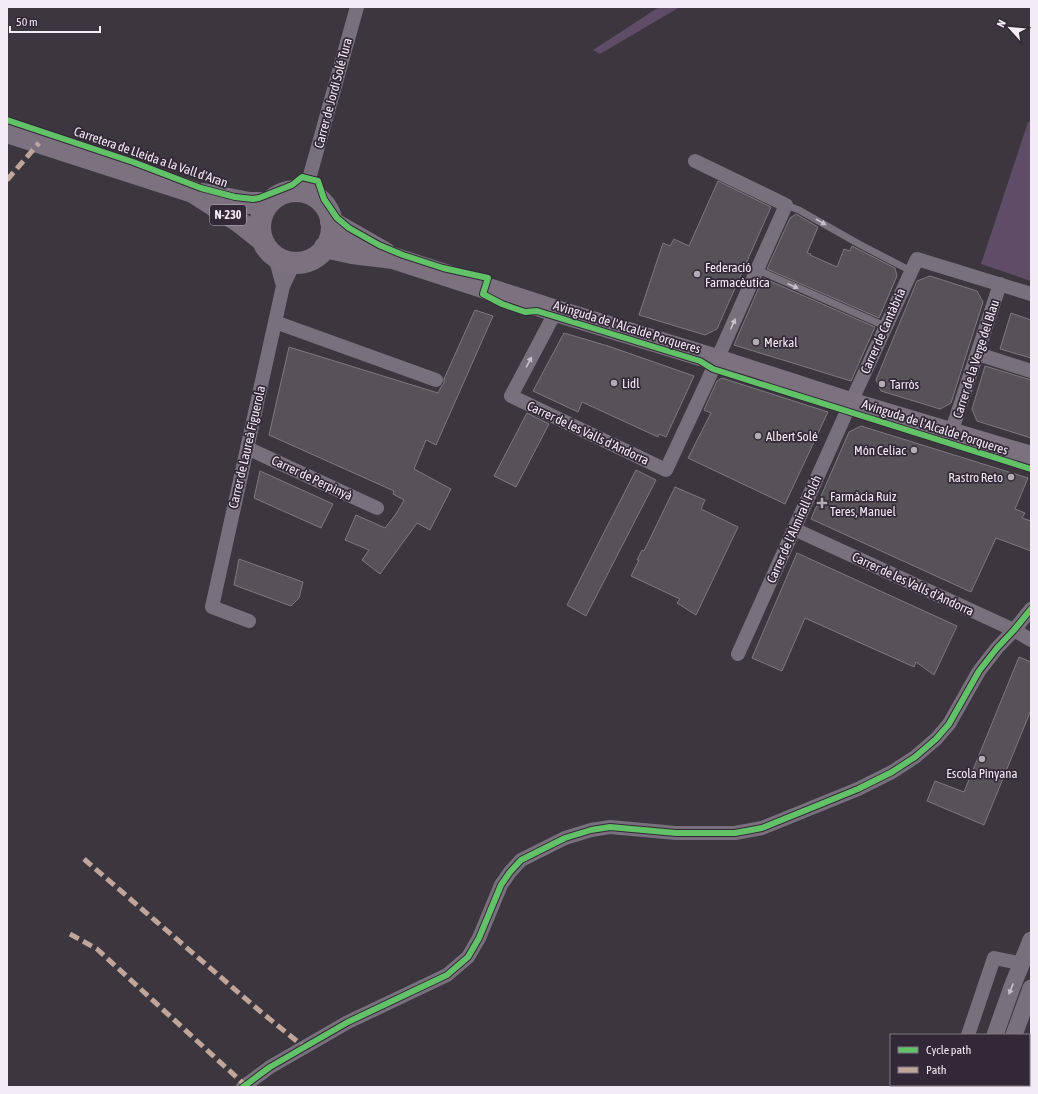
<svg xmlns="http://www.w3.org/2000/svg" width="1038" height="1094" viewBox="0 0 1038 1094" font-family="'Asap Condensed',sans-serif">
<rect width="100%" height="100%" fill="#3c363e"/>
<!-- green -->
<path fill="#5f4c67" d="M659,7h21l-80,47 -7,-4z
M1028,122h3v159l-50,-17z"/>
<!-- building -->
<path fill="#565258" stroke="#7e7980" d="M718,181l53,26 -54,122 -12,6 -66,-20 24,-72 7,3 4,-7 15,7z
M796,214l22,13 -11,26 4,1 -1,1 27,12 7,-18 6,2 2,-5 43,22 2,8 -18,42 -112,-49 23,-51z
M930,276l47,15 6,11 -32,101 -11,6 -59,-18 -5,-11 41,-99z
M763,278l112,49 -24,54 -117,-36z
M475,310l18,6 -57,129 -10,-5 -12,29 37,20 -21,41 -13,-7 -37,51 -18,-14 7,-10 -24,-10 11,-25 29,13 11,-14 8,-14 -11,-6 1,-3 -125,-56 20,-88 149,46 3,-6 3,-4v-4z
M1011,313l20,7v38l-31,-9z
M564,333l44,13 86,30 -28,61 -7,-3 -1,3 -76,-35 -4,10 -45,-21z
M985,366l46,14v58l-54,-17 -5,-12z
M722,378l106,34 -43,92 -97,-46 23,-45 -7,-3 13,-29z
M527,413l22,11 -33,63 -22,-11z
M861,426l167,52 -13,31 10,4 -3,5 9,3v30l-35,-13 -25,54 -160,-73 38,-87z
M636,470l20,10 -70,136 -19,-11z
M260,471l73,33 -12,24 -67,-30z
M675,487l30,13 -4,9 37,18 -42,88 -19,-12 3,-4 -49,-23 8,-16h-2l5,-10 2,1z
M797,553l160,73 -23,49 -18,-13 -2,5 -109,-49 -23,53 -30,-13z
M239,559l64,23 -4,16 -8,8 -57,-21z
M1019,657l12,5v48l-47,115 -57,-24 8,-20 29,11z"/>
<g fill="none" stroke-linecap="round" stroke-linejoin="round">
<!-- service -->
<path stroke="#79707d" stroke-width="7" d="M786,205l13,5 60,34 52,27
M758,270l127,56"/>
<!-- minor -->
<path stroke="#79707d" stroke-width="14" d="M288,192l21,-13
M323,204l-14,-25 48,-172
M275,257l8,29
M556,311l-45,85 155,74 41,-88 79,-177 -91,-44
M275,322l161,58
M978,354l53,17
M951,433l49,-149
M247,448l130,60
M794,529l220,101 17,10
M249,621l-37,-14 71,-321 11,-23
M738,654l109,-243 70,-152 114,35
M968,1035l26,-77 20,4 7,3
M243,1087l27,-20 78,-45 99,-47 21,-18 11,-19 22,-53 9,-13 11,-12 44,-22 26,-8 19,-3 66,6h59l27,-5 96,-39 34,-17 23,-15 21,-18 13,-15 30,-53 18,-23 17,-18 17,-21
M946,1087l1,-2"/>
<!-- tertiary -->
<path stroke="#79707d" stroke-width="17" d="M995,1035l17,-48 19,-47
M1014,1035l17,-47
M976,1087l1,-2
M995,1087l1,-2"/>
<!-- primary -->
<path stroke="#7c717f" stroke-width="22" d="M7,132l186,60 45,29 24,19
M260 227a36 36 0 1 1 72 0a36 36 0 1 1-72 0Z
M203,194l46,9h20
M331,222l54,31
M325,247l27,6 41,5 163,53 161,49 133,43 181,54"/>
<!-- quiet -->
<path stroke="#c0a59a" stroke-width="5" stroke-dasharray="10 5" stroke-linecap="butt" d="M7,180l32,-37
M84,859l177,153 43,35
M70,934l27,15 148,136"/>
<defs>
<path id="cycleway" d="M7,120l126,42 68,26 34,9 18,2 6,-1 33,-13 10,-8 16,4 6,18 13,19 12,10 30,17 24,10 40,13 45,10 -5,16 19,10 23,8 12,-1 163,50 13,8 318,100
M243,1087l27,-20 78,-45 99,-47 21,-18 11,-19 22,-53 9,-13 11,-12 44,-22 26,-8 19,-3 66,6h59l27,-5 96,-39 34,-17 23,-15 21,-18 13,-15 30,-53 18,-23 17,-18 17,-21"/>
</defs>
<!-- cycleway casing -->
<use href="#cycleway" stroke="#332837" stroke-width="8"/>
<!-- cycleway -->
<use href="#cycleway" stroke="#61c268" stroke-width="6"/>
</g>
<!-- one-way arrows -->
<defs><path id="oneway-solid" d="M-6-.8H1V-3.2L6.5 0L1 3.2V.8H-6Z"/></defs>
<g fill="#c8c0cb">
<use href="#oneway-solid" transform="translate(821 222) rotate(30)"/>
<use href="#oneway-solid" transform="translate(793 286) rotate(24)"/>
<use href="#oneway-solid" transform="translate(733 324) rotate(-66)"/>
<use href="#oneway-solid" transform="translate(529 362) rotate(-62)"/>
<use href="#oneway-solid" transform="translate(1011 989) rotate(111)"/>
</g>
<!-- markers -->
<g fill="#b3acb5" stroke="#332837" stroke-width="1.5">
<circle cx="697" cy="274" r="4"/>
<circle cx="756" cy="342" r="4"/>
<circle cx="614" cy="383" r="4"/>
<circle cx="882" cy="384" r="4"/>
<circle cx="758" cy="436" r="4"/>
<circle cx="914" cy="450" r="4"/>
<circle cx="1011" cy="477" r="4"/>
<path d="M820 497h4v4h4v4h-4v4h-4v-4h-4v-4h4z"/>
<circle cx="982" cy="759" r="4"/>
</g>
<g text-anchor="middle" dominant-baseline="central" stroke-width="3.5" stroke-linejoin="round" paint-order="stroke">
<!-- shield labels -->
<rect fill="#332837" stroke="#b9b0bc" stroke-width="1" x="210" y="205" width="36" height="20" rx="3"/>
<g font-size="12" font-weight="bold" fill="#f3ebf5">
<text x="228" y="215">N-230</text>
</g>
<!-- street labels -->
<g font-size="13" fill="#f3ebf5" stroke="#332837">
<text transform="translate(333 93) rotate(-75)">Carrer de Jordi Solé Tura</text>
<text transform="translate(151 157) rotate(19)">Carretera de Lleida a la Vall d'Aran</text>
<text transform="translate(627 327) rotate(17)">Avinguda de l'Alcalde Porqueres</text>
<text transform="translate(883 331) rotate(-66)">Carrer de Cantàbria</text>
<text transform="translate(976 359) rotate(-72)">Carrer de la Verge del Blau</text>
<text transform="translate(935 427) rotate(18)">Avinguda de l'Alcalde Porqueres</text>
<text transform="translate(588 433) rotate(25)">Carrer de les Valls d'Andorra</text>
<text transform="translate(247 447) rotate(-77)">Carrer de Laureà Figuerola</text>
<text transform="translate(312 478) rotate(25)">Carrer de Perpinyà</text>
<text transform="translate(794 529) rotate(-66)">Carrer de l'Almirall Folch</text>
<text transform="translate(913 584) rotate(25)">Carrer de les Valls d'Andorra</text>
</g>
<!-- poi labels -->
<g font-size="13" fill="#f3ebf5" stroke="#332837" text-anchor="start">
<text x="705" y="267">Federació<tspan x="705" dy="15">Farmacèutica</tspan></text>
<text x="764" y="342">Merkal</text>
<text x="622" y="383">Lidl</text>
<text x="890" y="384">Tarròs</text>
<text x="766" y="436">Albert Solé</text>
<text x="906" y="450" text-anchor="end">Món Celíac</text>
<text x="1003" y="477" text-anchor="end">Rastro Reto</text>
<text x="830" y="496">Farmàcia Ruiz<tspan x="830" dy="15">Teres, Manuel</tspan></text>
<text x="982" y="773" text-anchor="middle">Escola Pinyana</text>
</g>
</g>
<!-- border -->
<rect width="1038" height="1094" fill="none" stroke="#f3ebf5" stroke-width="16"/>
<!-- legend -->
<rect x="890" y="1034" width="140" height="52" fill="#332837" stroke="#807683"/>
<rect x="898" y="1047" width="20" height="6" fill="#61c268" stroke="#807683"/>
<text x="926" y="1054" font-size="12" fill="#f3ebf5">Cycle path</text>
<rect x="898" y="1067" width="20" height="6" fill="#c0a59a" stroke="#807683"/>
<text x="926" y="1074" font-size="12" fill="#f3ebf5">Path</text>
<!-- north arrow -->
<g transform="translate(1010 28) rotate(297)" stroke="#332837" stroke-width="3" paint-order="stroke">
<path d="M0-3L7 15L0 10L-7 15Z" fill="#f3ebf5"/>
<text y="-6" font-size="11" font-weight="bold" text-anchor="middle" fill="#f3ebf5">N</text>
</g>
<!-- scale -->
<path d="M10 26v6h90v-6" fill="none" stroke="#f3ebf5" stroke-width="2"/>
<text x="16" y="26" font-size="12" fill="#f3ebf5" stroke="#332837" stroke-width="3" paint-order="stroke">50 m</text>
</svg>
